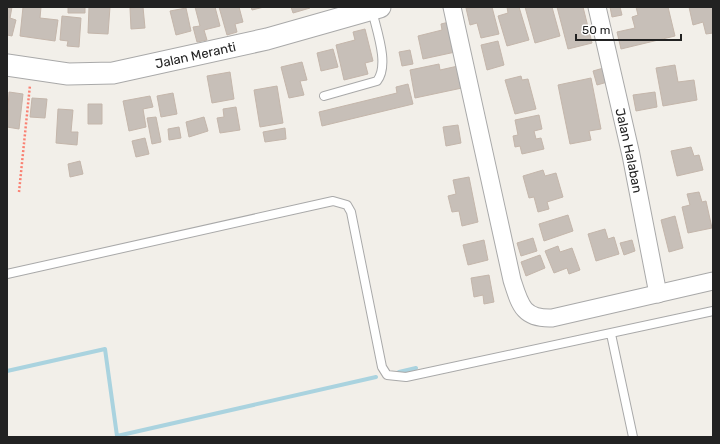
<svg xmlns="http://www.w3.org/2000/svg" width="720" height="444" viewBox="0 0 720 444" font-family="Rubik,sans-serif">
<rect width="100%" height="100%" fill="#f2efe9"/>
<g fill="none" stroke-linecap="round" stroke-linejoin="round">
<!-- stream -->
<path stroke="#aad3df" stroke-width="4" d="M7,371l98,-22 12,87 259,-59
M399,372l17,-4"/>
</g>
<!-- building -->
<path fill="#c7bfb8" stroke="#c4b6ab" d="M7,7h5l-2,11 6,2 -4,16 -5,-1z
M23,7h18l-1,11 18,2 -3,21 -35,-5z
M68,7h17v6h-17z
M89,7h21l-2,27 -20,-1z
M143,7l2,21 -14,1 -1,-21z
M195,7h20l5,19 -16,4 3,10 -10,2 -4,-15 7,-1z
M219,7h20l4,15 -8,2 2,8 -10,3z
M251,7h13l-12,3z
M291,7h19v1l-17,5z
M492,7l7,27 -18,4 -4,-15 -7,2 -4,-17z
M507,7h12l10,33 -22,6 -9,-30 10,-3z
M525,7h27l8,29 -25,7z
M557,7h26l9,36 -24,6z
M610,7h10l2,8 -10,2z
M636,7h32l7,29 -54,13 -4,-17 18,-4 -3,-11 6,-2z
M689,7h24v26l-7,1 -3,-12 -10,3z
M186,8l5,23 -15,4 -6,-24z
M62,16l19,2 -2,29 -12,-1 1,-5 -8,-1z
M453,21l7,30 -37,8 -5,-23 24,-6 -1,-6z
M365,29l8,32 -8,2 3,11 -24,6 -8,-35 19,-5 -2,-8z
M498,41l6,24 -17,5 -6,-25z
M333,49l5,18 -17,4 -4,-18z
M410,50l3,14 -11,2 -3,-14z
M302,62l5,18 -7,1 4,14 -15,3 -8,-31z
M439,64l1,6 18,-4 4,22 -47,10 -5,-28z
M675,65l3,17 16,-2 3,20 -34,6 -7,-38z
M607,67l4,14 -14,4 -4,-14z
M230,72l4,27 -22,4 -5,-27z
M521,76l1,4 6,-1 8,30 -21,5 -10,-34z
M591,78l10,51 -12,2 2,9 -21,4 -12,-59z
M408,84l5,20 -91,22 -3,-14 78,-19 -1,-6z
M277,86l6,37 -23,4 -6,-37z
M9,92l14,2 -4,35 -12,-2z
M655,92l2,15 -21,4 -3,-16z
M173,93l4,21 -16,3 -4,-21z
M150,96l3,11 -10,2 3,18 -17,4 -6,-30z
M32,98l15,1 -2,19 -15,-1z
M88,104h14v20h-14z
M236,107l4,23 -20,3 -3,-15 7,-1 -1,-8z
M58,109l15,1 -2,22h7l-1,13 -21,-2z
M539,115l3,14 -8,2 2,8 5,-1 3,11 -22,5 -2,-8 -5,1 -2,-11 5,-1 -3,-15z
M156,117l5,25 -9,2 -5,-26z
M204,117l4,14 -19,6 -3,-15z
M458,125l3,18 -15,3 -3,-19z
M179,127l2,11 -12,2 -1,-11z
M285,128l1,11 -21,3 -2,-10z
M145,138l4,16 -13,3 -4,-16z
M691,147l3,9 5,-1 4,15 -26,6 -6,-25z
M80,161l3,13 -13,3 -2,-13z
M543,170l2,6 11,-3 7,24 -16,5 2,7 -11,3 -4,-15 -5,1 -6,-22z
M469,177l9,45 -16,4 -3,-15 -7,1 -4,-16 8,-2 -3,-14z
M699,192l3,10 4,-1 6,27 -24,5 -6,-26 8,-2 -3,-11z
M568,215l5,16 -29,10 -5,-17z
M675,216l8,32 -14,4 -8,-32z
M605,229l3,10 6,-2 5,17 -23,7 -8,-27z
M533,238l4,13 -16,5 -4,-13z
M484,240l4,20 -20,5 -5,-20z
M632,240l3,11 -11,4 -4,-12z
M558,246l2,6 12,-4 8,22 -11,4 -2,-6 -13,5 -9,-22z
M540,255l5,13 -19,8 -5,-14z
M489,275l5,27 -10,2 -1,-9 -9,2 -3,-19z"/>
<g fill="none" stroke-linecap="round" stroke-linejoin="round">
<defs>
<path id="service" d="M324,96l53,-15c13,-16 -1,-52 -5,-71
M7,274l326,-73 14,4 4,7 31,155 5,8 19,2 307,-66
M611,334l22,103"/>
<g id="minor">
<path d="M452,7l60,273c8,25 11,39 40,38l161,-37"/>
<path id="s1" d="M597,7l34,148 27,139"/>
</g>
<g id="tertiary">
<path id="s2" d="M7,65l61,9 45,-1 154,-34 113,-32"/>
</g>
</defs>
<!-- service casing -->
<use href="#service" stroke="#a9a9a9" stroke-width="10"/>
<!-- minor casing -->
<use href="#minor" stroke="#a9a9a9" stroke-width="19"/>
<!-- tertiary casing -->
<use href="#tertiary" stroke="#a9a9a9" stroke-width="23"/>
<!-- path -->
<path stroke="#fa8072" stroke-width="2.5" stroke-dasharray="2 2" stroke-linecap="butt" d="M19,192l11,-107"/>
<!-- service -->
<use href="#service" stroke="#fff" stroke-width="8"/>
<!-- minor -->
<use href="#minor" stroke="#fff" stroke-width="17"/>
<!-- tertiary -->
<use href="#tertiary" stroke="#fff" stroke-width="21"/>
</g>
<g text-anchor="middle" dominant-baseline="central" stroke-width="3" stroke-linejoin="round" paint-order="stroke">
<!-- street labels -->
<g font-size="13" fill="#222" stroke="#fff">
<text stroke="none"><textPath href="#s2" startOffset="191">Jalan Meranti</textPath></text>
<text stroke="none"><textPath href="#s1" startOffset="147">Jalan Halaban</textPath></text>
</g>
</g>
<!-- border -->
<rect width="720" height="444" fill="none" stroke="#222222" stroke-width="16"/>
<!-- scale -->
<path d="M576 34v6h105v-6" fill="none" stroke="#222222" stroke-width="2"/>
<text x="582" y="34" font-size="12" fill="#222222" stroke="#ffffff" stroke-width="3" paint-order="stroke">50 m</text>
</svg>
